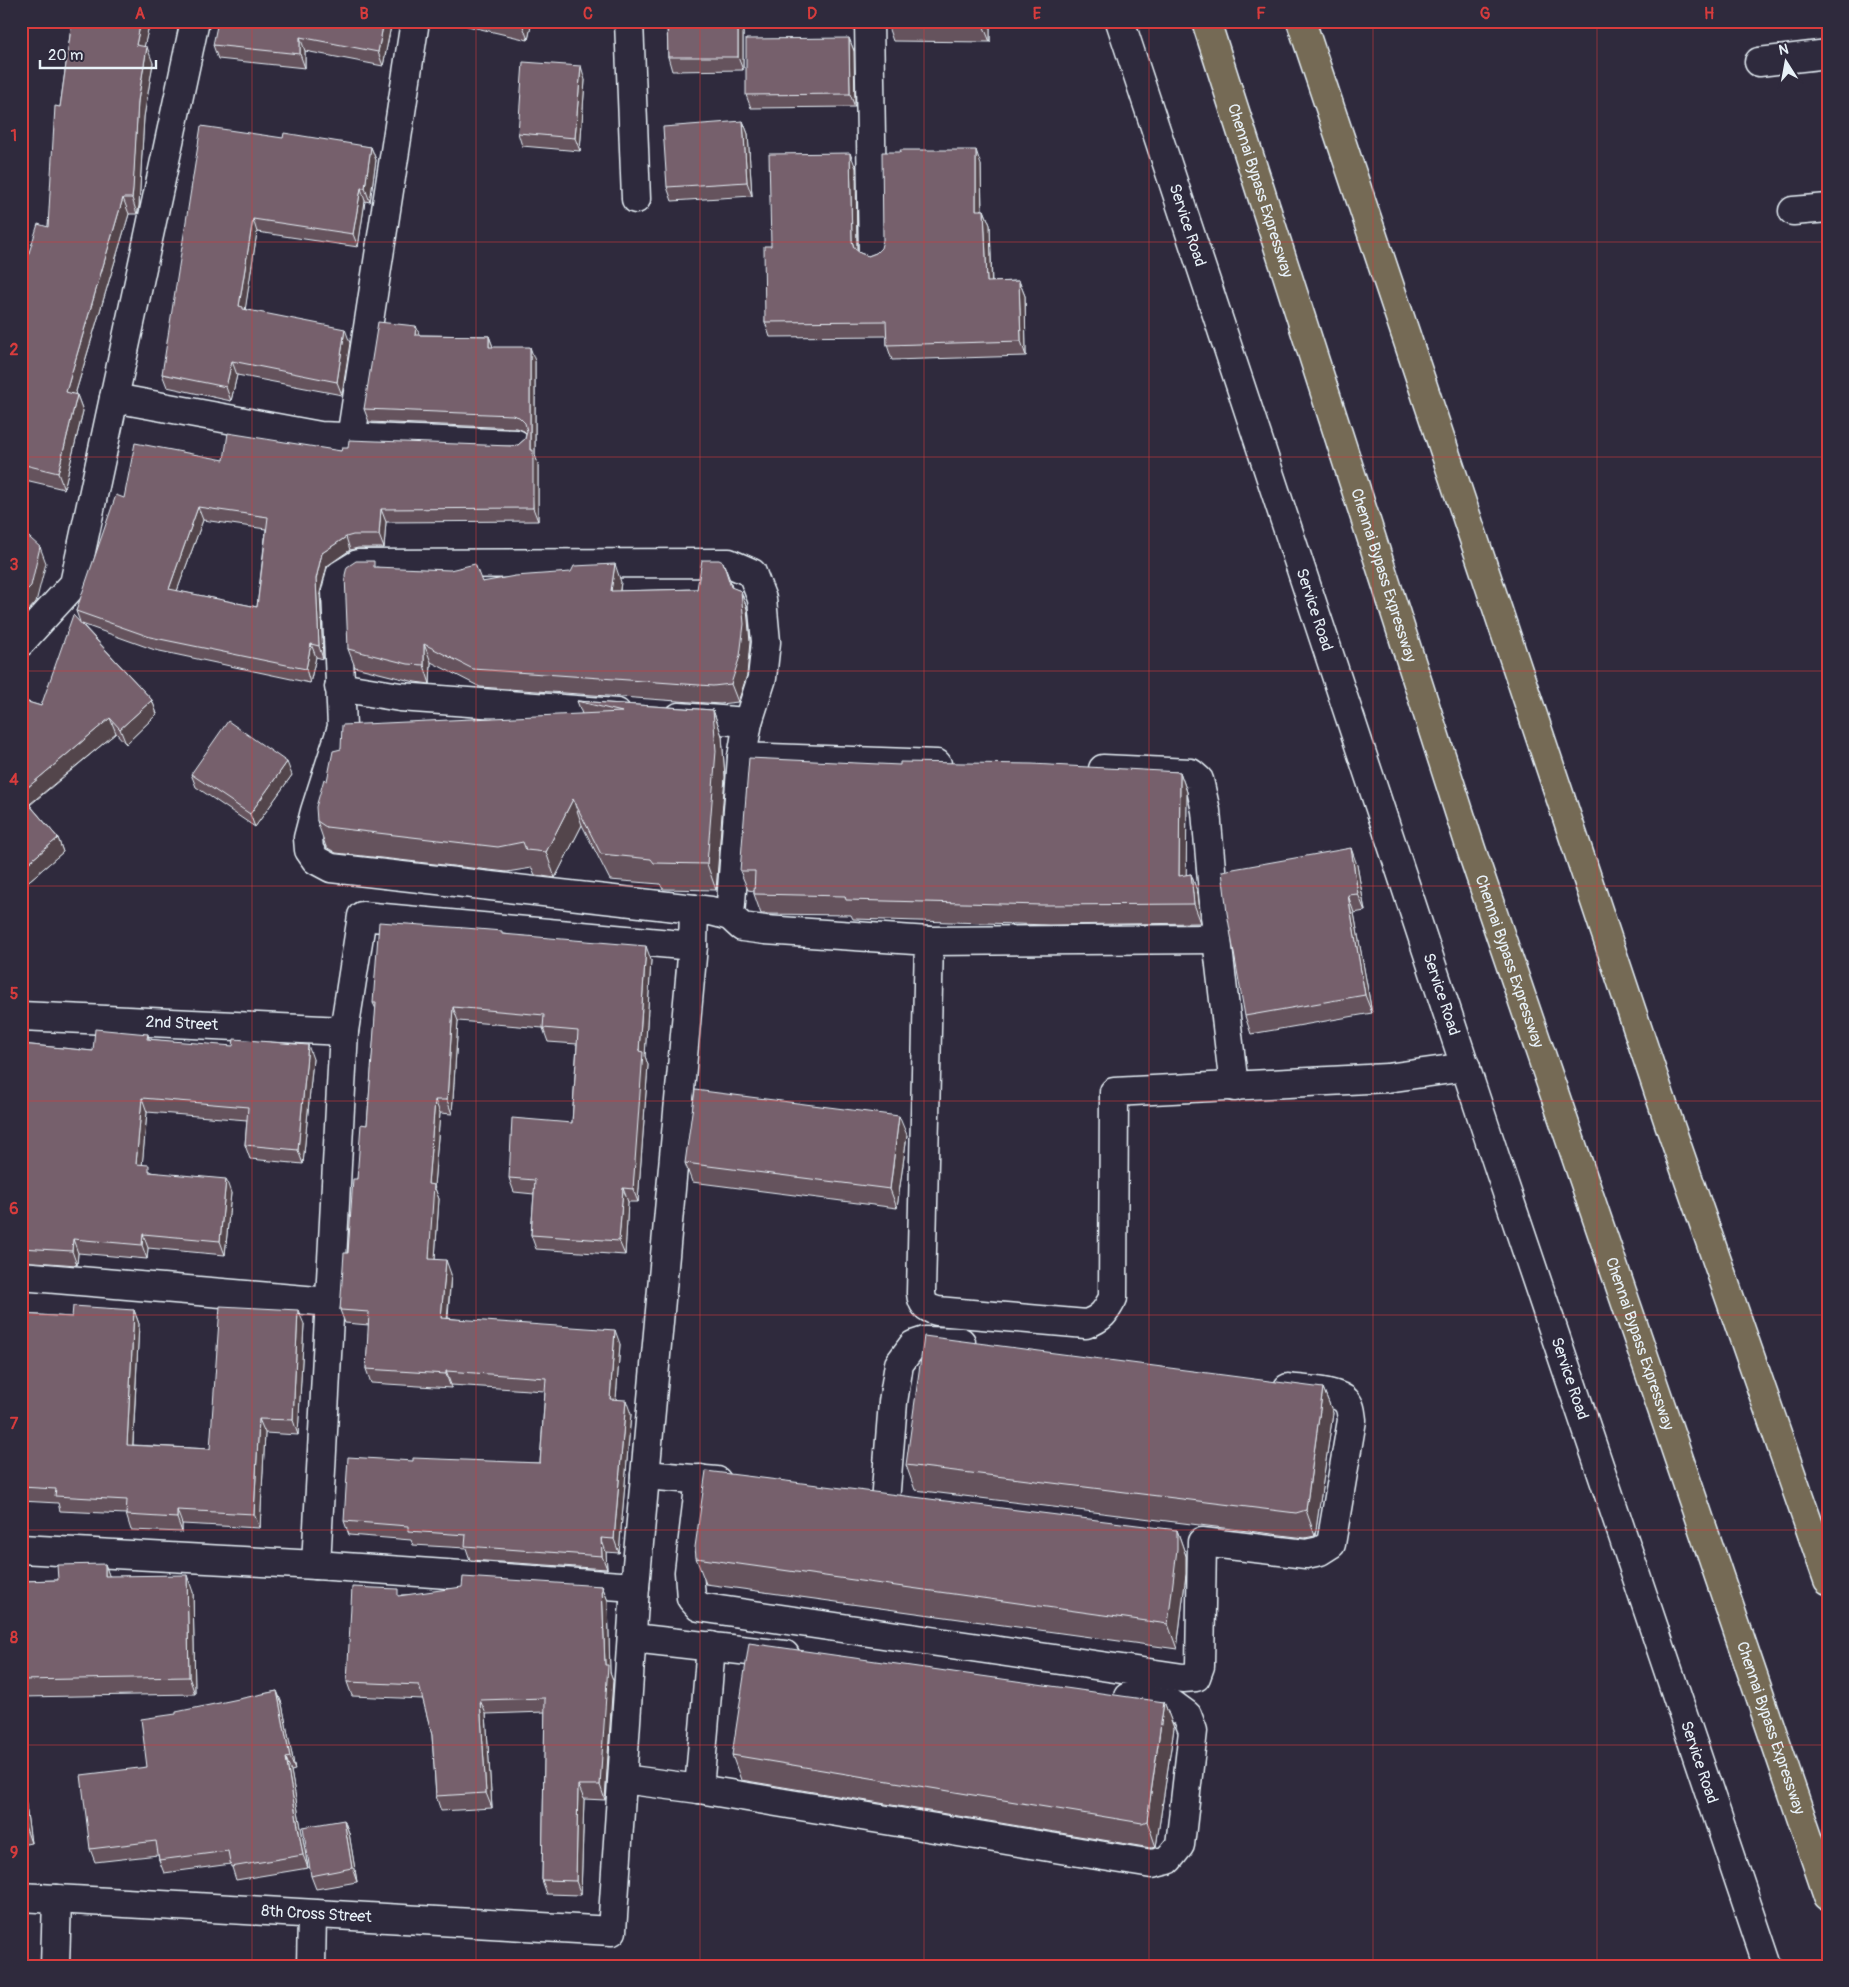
<svg xmlns="http://www.w3.org/2000/svg" width="1849" height="1987" viewBox="0 0 1849 1987" font-family="Pangolin,sans-serif">
<rect width="100%" height="100%" fill="#2f2a3d"/>
<filter id="ink" filterUnits="userSpaceOnUse"><feTurbulence type="fractalNoise" baseFrequency=".02" numOctaves="2"/><feDisplacementMap in="SourceGraphic" scale="10" xChannelSelector="R" yChannelSelector="G"/><feConvolveMatrix kernelMatrix="1 2 1 2 8 2 1 2 1" color-interpolation-filters="sRGB"/></filter>
<g filter="url(#ink)">
<g fill="none" stroke-linecap="round" stroke-linejoin="round">
<defs>
<g id="street">
<path d="M629,21l7,178"/>
<path d="M869,21l4,234"/>
<path d="M1759,62l69,-8"/>
<path d="M1793,211l35,-3"/>
<path d="M114,398l206,38 196,8"/>
<path d="M351,438l64,-417"/>
<path d="M21,642l53,-58 121,-563"/>
<path d="M339,687l61,10 217,16"/>
<path d="M679,717l69,5"/>
<path d="M1103,769l88,4 8,7 7,31 11,128 17,148"/>
<path d="M694,909l-363,-41 -15,-8 -7,-10 -1,-12 7,-27 27,-84 -6,-135 4,-17 18,-11 371,-1 23,10 10,26 4,43 -4,36 -14,44 -6,35 195,7"/>
<path d="M730,916l12,-159"/>
<path d="M929,941l288,-2"/>
<path id="s1" d="M21,1016l323,15"/>
<path d="M21,1276l308,26"/>
<path d="M645,1475l72,6"/>
<path d="M700,1479l-11,93 2,26 8,9 484,71 13,-1 4,-11 2,-124 104,12 14,-3 11,-7 21,-124c-1,-7 -1,-14 -6,-19 -8,-10 -45,-11 -58,-13"/>
<path d="M885,1502l8,-100 6,-38 14,-19 12,-4 36,1"/>
<path d="M21,1549l295,16 319,22"/>
<path d="M316,1565l28,-534 18,-115 331,30"/>
<path d="M633,1638l152,17"/>
<path d="M623,1779l76,10 453,75 16,-4 12,-15 13,-114 -6,-16 -15,-11 -44,-7"/>
<path d="M699,1789l12,-143"/>
<path id="s2" d="M21,1897l591,34 23,-344 58,-641 1,-37 17,2 19,5 12,11 23,3 164,11 -8,352c1,11 5,15 16,18l149,13c16,-6 19,-11 27,-26l1,-206 273,-14 79,-11"/>
<path d="M55,1966l2,-67"/>
<path d="M311,1966l1,-51"/>
</g>
<g id="secondary">
<path id="s3" d="M1120,21l379,1148 269,797"/>
</g>
<g id="highway">
<path id="s4" d="M1206,21l265,828 357,1047"/>
<path d="M1301,21l370,1108 157,451"/>
</g>
</defs>
<!-- street casing -->
<use href="#street" stroke="#e8f1f8" stroke-width="31"/>
<!-- secondary casing -->
<use href="#secondary" stroke="#e8f1f8" stroke-width="31"/>
<!-- highway casing -->
<use href="#highway" stroke="#e8f1f8" stroke-width="31"/>
<!-- street -->
<use href="#street" stroke="#2f2a3d" stroke-width="28"/>
<!-- secondary -->
<use href="#secondary" stroke="#2f2a3d" stroke-width="28"/>
<!-- highway -->
<use href="#highway" stroke="#746b55" stroke-width="28"/>
</g>
<!-- wall -->
<path fill="#65535d" stroke="#e8f1f8" fill-rule="evenodd" d="M72,21h78l-6,26 9,16 -9,54 -5,89 -2,8h-8l-54,181h2l6,16 -19,78 -43,-10v-201l27,-51 12,-120z
M392,21l-9,45 -78,-15v17l-87,-9 -5,-14z
M446,21h86l-4,19z
M667,21h76v49l-71,1 -4,-14z
M886,21h104v21l-97,-1z
M849,38l5,13 1,56 -104,1 -5,-13z
M585,80l-5,71 -58,-5 -4,-13z
M743,121l5,13 4,62 -80,5 -5,-14z
M283,138l88,9 5,13 -6,42 -5,-1 -7,46 -101,-15 -12,77 105,34 -8,52 -105,-20 -6,26 -64,-14 -5,-13z
M981,165l1,45h2l6,15 2,57 27,-1 6,15 1,60 -134,4 -5,-15v-9l-117,1 -5,-15 6,-76 85,-78 1,83 3,2 8,3 8,-3z
M416,326l3,9 70,1 4,11 42,14v94l3,9v57l-152,1 -2,26h-26l-8,2 -23,16 -7,27 3,66 -7,-2 -6,26 -155,-33 -73,-26 70,76 5,14 -31,30 -10,-11 -86,72 28,33 5,14 -39,33 -3,-3v-182l20,6 39,-84 -4,-11 48,-113 100,-38 117,-9 7,-3 163,-2 7,-1 7,-6 1,-6 -2,-2 -7,-3 -148,-6 -5,-13zM203,520l63,9 -9,78 -80,-16z
M723,562l9,26 9,3 6,18 3,33 -3,33 -9,27 -18,2 -240,-17 -49,-25 -1,22 -15,-2 -60,-15 -7,-18 28,-82 106,15h139l-1,9 77,-2z
M577,701l136,9 9,26 3,41 -9,113 -53,-1 -3,-5 -50,-4 -28,-55 -27,53 -20,-3 -3,-7 -25,4 -171,-19 -10,-6 -9,-26 10,-40 255,-67z
M900,765l280,7 7,20 -1,83 5,-1 7,20 3,29 -152,2 -196,-6 -2,-4 -90,-1 -7,-20v-3l-6,-1 -8,-19z
M191,774l101,1 -37,52 -59,-40z
M1357,865l8,46 -11,2 18,100 -121,21 -6,-18z
M503,934l148,26 -6,96 3,9 -10,137h-10l-3,53 -89,-6 -5,-14 3,-41 -20,-2 -5,-14 63,-55 5,-79 -29,-2 -5,-14 -85,-7 -6,93 -12,-1 -6,73 5,13 -4,60 16,15 -3,44 172,26 -4,55 15,15 -12,139 -13,-1 1,17 -137,-9 -4,-12 -53,-3 -2,-5 -62,-5 -5,-14 69,-60 127,2 5,-72 -94,-6v3l-80,-5 -5,-14 3,-44 -24,-2 -5,-13 17,-131 10,-54 9,-116 -3,-6z
M148,1034l1,5 164,20 -10,105 -53,-5 -5,-14 2,-25 -100,-8 -5,53 10,7 79,21 -6,62 -77,-7 -1,11 -69,-6 -1,12 -56,-4v-217l72,7z
M907,1135l-10,73 -205,-26 -7,-19z
M134,1310l5,14 -6,121 77,4 94,-125 -6,111 -33,-2 -5,95 -78,-4v8l-51,-2 -5,-16 -66,-3 -2,-8 -37,-2v-187l51,3z
M1323,1388l10,25 -18,123 -10,2 -390,-48 -9,-25z
M1177,1530l9,26v18l-9,75 -471,-65 -10,-26z
M105,1564l4,12 84,16 2,102 -174,3v-116l37,-1z
M602,1586l6,15 2,71 3,8 -8,120 -21,-1 -3,96 -34,-1 -5,-14 3,-168 -59,2 6,94 -51,3 -5,-15 -4,-61 -9,-36 -71,-3 -5,-14 54,-87z
M277,1691l5,13 13,66 -4,1 17,97 -72,12 -5,-16 -67,9 -5,-13 -1,-5 -63,7 -5,-13 57,-82 29,-53z
M1164,1702l10,26 -18,119 -5,1 -410,-68 -9,-25z
M21,1769l10,74 -10,2z
M344,1820l5,13 8,49 -41,7 -5,-13z"/>
<!-- shaded-wall -->
<path fill="#53444c" stroke="#e8f1f8" d="M141,21h9l-9,40 -5,-16z
M384,21h8l-9,45 -5,-14z
M524,21h8l-4,19 -5,-14z
M738,21h5v49l-5,-13z
M982,21h8v21l-8,-20z
M300,37l5,14v17l-5,-14z
M849,38l5,13 1,56 -5,-13z
M147,47l6,16 -9,54 -5,89 -2,8 -5,-16 6,-97z
M581,66l4,14 -5,71 -5,-13z
M743,121l5,13 4,62 -5,-14z
M371,147l5,13 -6,42 -5,-14z
M976,150l5,15 1,60 -6,-15z
M850,153l6,15 1,88 -5,-15z
M361,188l4,13 -7,46 -5,-13z
M123,198l6,16 -58,194 -5,-16z
M984,210l6,15 2,72 -5,-15z
M253,219l4,13 -12,79 -6,-5z
M1019,281l6,15 1,60 -5,-15z
M416,326l5,13 -6,-4z
M345,329l5,14 -8,52 -5,-13z
M489,336l5,14 -5,-3z
M530,347l5,14v94l3,9v57l-5,-13 -3,-58z
M232,361l5,14 -6,26 -5,-14z
M77,395l6,16 -19,78 -6,-16z
M198,507l5,13 -30,82 -4,-13z
M381,509l5,13 -2,26 -5,-13z
M346,537l4,13 -23,16 -7,27 3,66 -4,-13 -3,-67 6,-26z
M40,547l6,16 -10,39 -15,17v-23z
M723,562l7,18 7,26 -6,-19z
M615,564l6,18 -4,27 -6,-18z
M741,591l6,18 3,33 -3,33 -9,27 -7,-18z
M311,644l5,13 -6,26 -4,-14z
M424,644l7,18 -1,22 -6,-19z
M152,700l5,14 -31,30 -6,-15z
M713,710l9,26 3,41 -9,113 -9,-26z
M110,718l6,15 -91,75 -4,-11v-4z
M287,762l5,13 -37,52 -5,-13z
M1180,772l7,20 -1,104 -7,-20z
M573,799l9,26 -27,53 -9,-26z
M58,838l5,14 -39,33 -3,-7v-9z
M1351,848l6,17 8,46 -7,-17z
M1191,874l7,20 3,29 -7,-19z
M1348,895l6,18 18,100 -7,-18z
M646,946l5,14 -6,96 3,9 -10,137 -5,-13 6,-138z
M453,1007l5,14 -6,93 -5,-14z
M308,1045l5,14 -10,105 -5,-14z
M142,1098l5,14 -6,66 -5,-14z
M435,1100l5,13 -6,73 5,13 -5,74 -5,-14 -1,-75z
M899,1116l8,19 -10,73 -7,-19z
M226,1179l5,14 -6,62 -5,-14z
M623,1188l5,14 -3,53 -6,-14z
M143,1234l5,14 -1,11 -5,-14z
M73,1239l5,14 -1,12 -5,-14z
M446,1260l5,14 -5,58 -5,-14z
M134,1310l5,14 -7,135 -5,-14z
M298,1310l6,14 -6,111 -5,-15z
M615,1330l5,14 -5,69 -5,-14z
M446,1371l5,14v3l-5,-14z
M1323,1388l10,25 -18,123 -9,-26z
M626,1400l5,14 -12,139 -5,-14z
M259,1419l6,14 -5,95 -6,-14z
M177,1510l5,14v8l-5,-14z
M1177,1530l9,26v18l-9,75 -9,-25z
M601,1538l5,14 1,17 -5,-13z
M105,1564l6,17 -6,-5z
M187,1575l6,17 2,102 -6,-17z
M602,1586l6,15 2,71 3,8 -8,120 -5,-15 5,-120z
M277,1691l5,13 13,66 -5,-13z
M480,1700l6,14 6,94 -6,-15z
M1164,1702l10,26 -18,119 -9,-26z
M286,1758l5,13 17,97 -5,-13z
M21,1769l10,74 -6,-17 -4,-27z
M578,1785l6,14 -3,96 -5,-14z
M344,1820l5,13 8,49 -5,-14z"/>
<!-- building -->
<path fill="#76616c" stroke="#e8f1f8" fill-rule="evenodd" d="M72,21h69l-5,24 11,2 -9,54 -5,89 -1,8h-9l-57,194 11,3 -19,78 -37,-9v-186l17,-54 10,3 7,-121 5,1z
M218,21h166l-6,31 -78,-15v17l-87,-9z
M504,21h20l-1,5z
M667,21h71v36h-70z
M886,21h96v1z
M849,38l1,56 -104,1v-56z
M523,62l58,4 -6,72 -57,-5z
M743,121l4,61 -80,5 -4,-60z
M201,126l82,12 1,-5 87,14 -6,41h-4l-8,46 -100,-15 -14,87 4,1v2l102,20 -8,53 -105,-21 -6,26 -64,-13z
M900,150h76v60h8l3,72 32,-1 2,60 -134,4 -1,-24 -121,1 -1,-76h7l-2,-92 81,-1 2,88 2,7 6,5 8,3 8,-3 5,-5 2,-8 -1,-88h19z
M378,322l38,4 -1,9 74,1v11h41v103h3v58l-152,1 -2,26h-26l-7,2 -24,16 -6,26 3,67 -8,-2 -5,25 -156,-32 -74,-26 40,-116 8,3 11,-55 89,17 4,-27 113,18 1,-3h6l1,-8 162,6 7,-1 7,-6 2,-8 -2,-8 -6,-6 -7,-2 -148,-6zM198,507l70,10 -11,90 -88,-18z
M21,530l19,17 -9,39 -10,10z
M702,560h17l4,2 8,25 10,4 3,33 -4,32 -9,28 -18,2 -240,-17 -49,-25v21l-16,-1 -60,-15 -3,-74 2,-8 9,-6h18v6l76,3 25,-6 7,18 33,-6 56,-4 3,-6 41,-2 -4,27 86,-2z
M73,615l79,85 -32,29 -10,-11 -89,75v-93l20,6z
M577,701l136,9 3,41 -9,113 -53,-1 -3,-4 -50,-5 -28,-55 -27,53 -20,-2 -3,-8 -25,5 -172,-20 -9,-6 -1,-14 8,-28 3,2 6,-30 8,-2 1,-24 280,-13z
M228,721l59,41 -37,52 -59,-40z
M749,758l151,7v-3l132,2 148,8 -1,104 12,-2 3,30 -152,1 -196,-5 -1,-4 -91,-2 1,-23h-15z
M21,795l37,43 -37,31z
M1351,848l7,46 -10,1 17,100 -120,21 -18,-103 -5,-42z
M379,922l86,6 37,3v3l144,12 -7,105 4,1 -10,137 -10,-1 -4,53 -88,-6 4,-55 -26,-2 3,-60 60,5 6,-92 -35,-3 1,-13 -91,-8 -6,93h-12l-7,84 6,1 -5,74 17,1 -5,58 174,12 -5,69 16,1 -12,139 -13,-1 1,18 -137,-10 1,-11 -58,-4v-5l-64,-5 4,-64 65,4v-3l127,5 6,-85 -100,-7v3l-80,-5 3,-57 -29,-2 4,-57h4l5,-74h4l4,-55 6,1 9,-122h-3z
M95,1029l53,5 -1,5 86,7 1,-7 74,6 -10,105 -53,-5 3,-38 -106,-9 -6,66 13,1v7l77,7 -6,62 -77,-7 -1,11 -69,-6 -1,12 -51,-3v-204l72,7z
M695,1090l204,26 -9,73 -205,-26z
M73,1306l61,4 -7,135 83,4 10,-143 78,4 -5,110 -34,-1 -5,95 -77,-4v8l-51,-3 1,-15 -72,-4 1,-7 -35,-2v-173l51,3z
M924,1336l399,52 -17,122 -10,3 -390,-48z
M706,1471l471,59v19l-9,75 -472,-66 -1,-11z
M105,1564v12l82,-1 2,102 -168,3v-99l37,-1 -1,-15z
M463,1577l139,9 3,79h3l-8,120h-22l-2,96 -34,-1 3,-182 -65,2 6,93 -50,3 -4,-61 -13,-50 -72,-3 5,-95 46,2v7l64,-9z
M749,1643l415,59 -17,119 -5,2 -410,-68z
M277,1691l13,66 -4,1 17,97 -72,12 -3,-16 -69,9 -3,-19 -66,8 -9,-74 66,-8 -6,-48 35,-5v-2z
M21,1799l4,27 -4,1z
M344,1820l8,48 -41,8 -8,-49z"/>
</g>
<!-- grid -->
<path fill="none" stroke="#d83c3d" stroke-width="1" stroke-opacity="0.55" d="M252,21v1945M476,21v1945M700,21v1945M924,21v1945M1149,21v1945M1373,21v1945M1597,21v1945M21,242h1807M21,457h1807M21,671h1807M21,886h1807M21,1101h1807M21,1315h1807M21,1530h1807M21,1745h1807"/>
<g text-anchor="middle" dominant-baseline="central" stroke-width="4.5" stroke-linejoin="round" paint-order="stroke">
<!-- street labels -->
<g font-size="16" fill="#e8f1f8" stroke="#2f2a3d">
<text stroke="none"><textPath href="#s4" startOffset="178">Chennai Bypass Expressway</textPath></text>
<text stroke="none"><textPath href="#s3" startOffset="215">Service Road</textPath></text>
<text stroke="none"><textPath href="#s4" startOffset="582">Chennai Bypass Expressway</textPath></text>
<text stroke="none"><textPath href="#s3" startOffset="620">Service Road</textPath></text>
<text stroke="none"><textPath href="#s4" startOffset="988">Chennai Bypass Expressway</textPath></text>
<text stroke="none"><textPath href="#s3" startOffset="1025">Service Road</textPath></text>
<text stroke="none"><textPath href="#s1" startOffset="161">2nd Street</textPath></text>
<text stroke="none"><textPath href="#s4" startOffset="1392">Chennai Bypass Expressway</textPath></text>
<text stroke="none"><textPath href="#s3" startOffset="1430">Service Road</textPath></text>
<text stroke="none"><textPath href="#s4" startOffset="1798">Chennai Bypass Expressway</textPath></text>
<text stroke="none"><textPath href="#s3" startOffset="1835">Service Road</textPath></text>
<text stroke="none"><textPath href="#s2" startOffset="296">8th Cross Street</textPath></text>
</g>
</g>
<!-- margin -->
<rect width="1849" height="1987" fill="none" stroke="#2f2a3d" stroke-width="55"/>
<!-- north arrow -->
<g transform="translate(1786 62) rotate(349)" stroke="#2f2a3d" stroke-width="4" paint-order="stroke">
<path d="M0-4L9 19L0 12L-9 19Z" fill="#e8f1f8"/>
<text y="-8" font-size="14" font-weight="bold" text-anchor="middle" fill="#e8f1f8">N</text>
</g>
<!-- scale -->
<path d="M40 60v8h116v-8" fill="none" stroke="#e8f1f8" stroke-width="2.5"/>
<text x="48" y="60" font-size="15" fill="#e8f1f8" stroke="#2f2a3d" stroke-width="4" paint-order="stroke">20 m</text>
<rect x="28" y="28" width="1794" height="1932" fill="none" stroke="#d83c3d" stroke-width="2"/>
<g font-size="16" text-anchor="middle" font-weight="bold" fill="#d83c3d">
<text x="140" y="19">A</text>
<text x="364" y="19">B</text>
<text x="588" y="19">C</text>
<text x="812" y="19">D</text>
<text x="1037" y="19">E</text>
<text x="1261" y="19">F</text>
<text x="1485" y="19">G</text>
<text x="1709" y="19">H</text>
<text x="14" y="141">1</text>
<text x="14" y="355">2</text>
<text x="14" y="570">3</text>
<text x="14" y="785">4</text>
<text x="14" y="999">5</text>
<text x="14" y="1214">6</text>
<text x="14" y="1429">7</text>
<text x="14" y="1643">8</text>
<text x="14" y="1858">9</text>
</g>
</svg>
